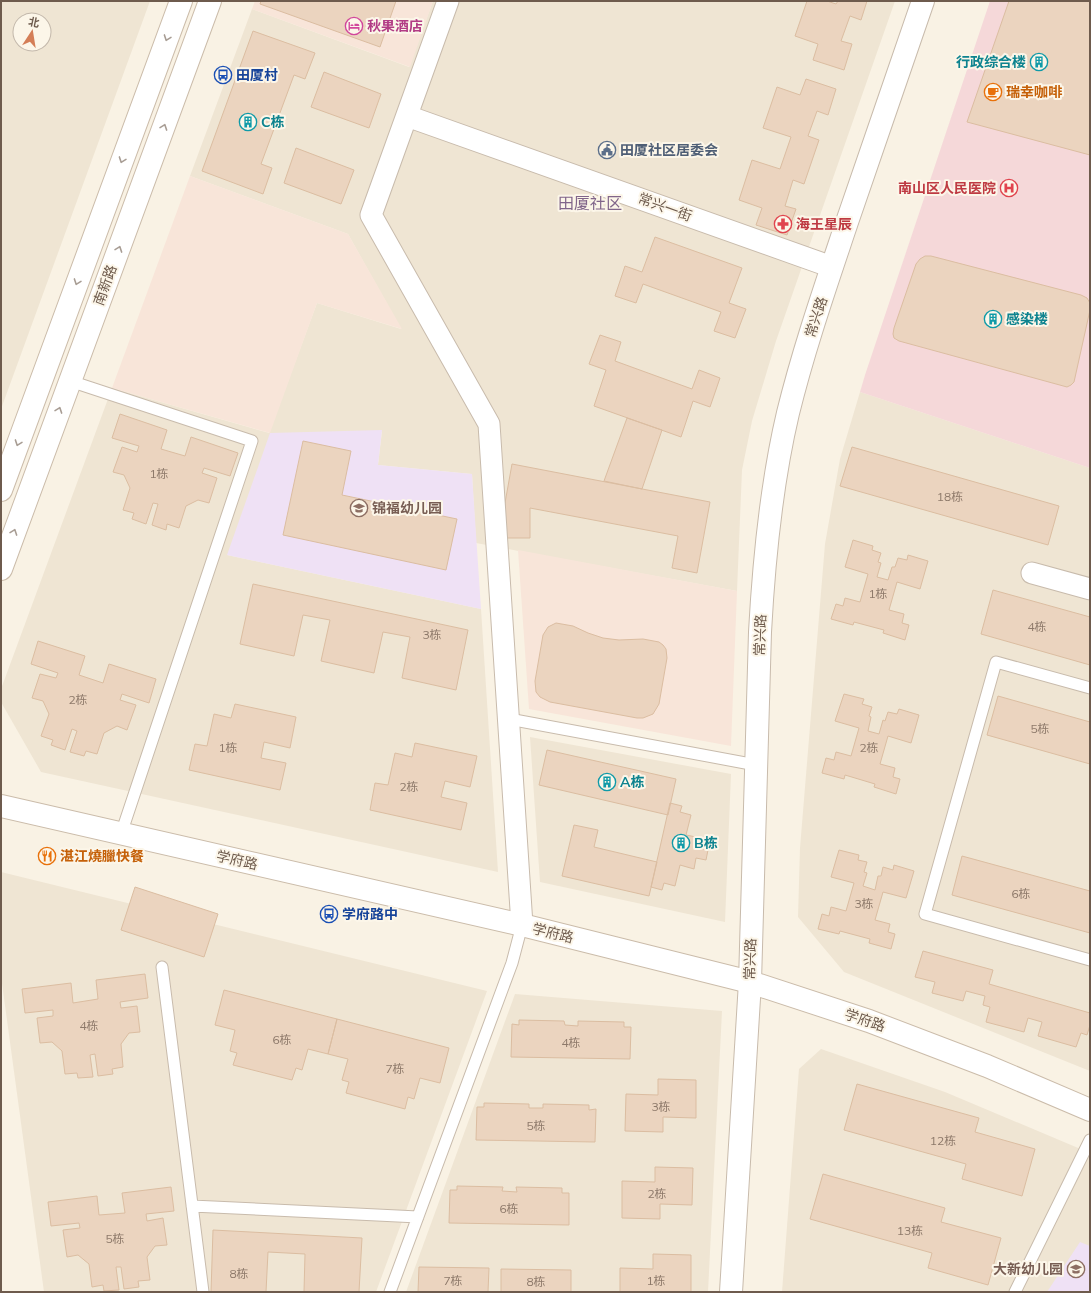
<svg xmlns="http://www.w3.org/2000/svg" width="1091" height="1293" viewBox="0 0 1091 1293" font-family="Mulish,'Noto Sans SC',sans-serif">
<rect width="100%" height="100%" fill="#f9f2e4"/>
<!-- residential -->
<path fill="#efe5d3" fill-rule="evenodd" d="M1,1h149l-149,408zM20,20h24v24h-24z
M433,1h462l-119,340 -24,80 -10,49 -5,121 -261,-48 -4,-69 -94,-9 4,-34 -155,124 254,54 17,263 -457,-100 -40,-70v-13l111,-301 157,45 48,-130 84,26 -53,-95 -158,-58 62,-167 157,58z
M860,392l230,76v603l-246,-99 -46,-55 2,-69 25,-304 15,-85z
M530,737l201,37 -6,148 -185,-40z
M1,872l486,119 -111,301h-332l-43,-316z
M515,994l207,17 -14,281h-302z
M821,1049l124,43 145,61v139h-308l17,-223z"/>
<!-- commercial -->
<path fill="#f8e5d9" d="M255,1h178l-23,66 -158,-58z
M190,176l158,58 54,95 -85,-26 -47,130 -158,-45z
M518,550l219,41 -6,155 -202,-37z"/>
<!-- education -->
<path fill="#efe1f5" d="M382,430l-4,35 94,9 9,135 -254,-54 43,-122z
M1080,1242l10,4v46h-43z"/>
<!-- medical -->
<path fill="#f5d8d9" d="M990,1h100v467l-230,-76 5,-17z"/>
<!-- building -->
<path fill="#ebd4bf" stroke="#dbbda1" d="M261,1h135l-16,46 -120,-43z
M807,1h20l9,3 2,-3h29l-6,19 -11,-4 -9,25 11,3 -8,26 -31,-10 5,-16 -23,-8z
M1009,1h81v154l-123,-33z
M253,31l62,22 -10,26 -11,-4 -33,89 11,4 -9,26 -61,-23z
M324,72l57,22 -12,34 -58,-21z
M806,79l30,10 -8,26 -11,-4 -9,25 11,4 -15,44 -11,-4 -8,26 11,3 -9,26 -31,-10 6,-17 -23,-8 13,-40 28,9 11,-32 -28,-9 14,-41 23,8z
M296,148l58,22 -13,34 -57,-21z
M655,237l87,31 -13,35 17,6 -11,29 -21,-7 7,-19 -78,-28 -7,19 -21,-7 10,-30 17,6z
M925,256h6l150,39 6,3 3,5v7l-16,72 -3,3 -4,2 -168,-46 -5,-3 -1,-4 1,-6 22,-64 4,-5z
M600,335l21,7 -6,19 77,28 7,-19 21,8 -10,29 -17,-6 -12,36 -87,-31 12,-36 -17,-6z
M120,414l47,16 -6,19 24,7 6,-19 47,16 -8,23 -26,-8 -2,5 15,5 -8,25 -11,-3 -12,6 -7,22 -12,-4 -1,6 -14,-5 6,-21 -5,-1 -7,21 -14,-5 2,-6 -11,-3 7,-22 -6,-13 -11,-3 9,-25 15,5 2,-6 -27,-8z
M627,418l35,12 -20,59 -38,-8z
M303,441l48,10 -9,44 115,24 -11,51 -163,-35z
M852,447l207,59 -11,39 -208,-59z
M512,464l198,38 -13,71 -25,-5 6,-32 -148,-28v30h-25v-35z
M853,540l20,6 -1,4 9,3 -3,9 3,1 -4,14 11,3 4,-13h3l3,-9 9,2 1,-5 20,6 -8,28 -23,-7 -8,28 15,4 -2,9 7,2 -4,15 -22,-7 1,-3 -30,-8 -1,3 -22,-6 5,-15 7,2 2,-8 15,4 8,-28 -23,-7z
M253,584l215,46 -12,60 -54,-12 8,-41 -27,-5 -9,41 -53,-12 9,-41 -27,-5 -9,41 -54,-12z
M993,590l97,27v48l-109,-31z
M556,623l17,3 15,7 15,5 16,2 24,-1 16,3 4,3 3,4 1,9 -8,46 -6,10 -10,4h-6l-87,-16 -10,-5 -4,-5 -1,-11 8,-46 5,-8z
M38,641l47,15 -6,19 24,8 6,-19 47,15 -7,24 -27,-9 -2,6 16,5 -9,25 -10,-4 -13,7 -7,21 -11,-3 -2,5 -14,-4 7,-21 -5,-2 -7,21 -14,-5 2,-5 -12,-4 8,-22 -6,-13 -11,-3 8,-24 16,4 2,-5 -27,-9z
M844,694l20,5 -2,5 10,3 -3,9 2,1 -3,14 11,3 4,-14 2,1 3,-9 9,2 2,-5 20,6 -8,28 -23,-7 -8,28 15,4 -2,9 7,2 -4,15 -22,-7 1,-3 -30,-9 -1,4 -22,-6 4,-15 8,2 2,-8 15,4 8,-28 -24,-7z
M998,696l92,26v42l-103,-29z
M235,704l61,13 -6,31 -26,-6 -3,16 25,5 -6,27 -91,-20 6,-26 12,2 7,-32 17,4z
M415,743l62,13 -7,31 -25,-6 -4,16 26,6 -6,27 -91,-20 5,-27 13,2 7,-32 17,4z
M547,750l129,29 -8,36 -129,-30z
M670,803l12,3 -2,6 11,3 -5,20 15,3 -2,10 9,2 -2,10 -10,-2 -2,11 -14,-4 -5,21 -11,-3 -2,7 -11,-3z
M574,825l24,5 -4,17 63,15 -8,34 -87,-20z
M839,850l20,5 -1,5 9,2 -3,10 3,1 -4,13 12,4 3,-14h3l2,-9 10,3 1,-5 20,6 -8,27 -23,-6 -8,28 15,4 -2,8 7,2 -4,15 -22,-6 1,-4 -30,-8 -1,3 -21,-5 4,-15 7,2 2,-9 15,4 8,-28 -23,-6z
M962,856l128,35v42l-138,-38z
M135,887l83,27 -14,43 -83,-27z
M923,951l70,19 -4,14 101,29v12l-3,10 -6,-2 -5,14 -38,-11 4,-14 -14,-4 -4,14 -38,-10 4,-15 -7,-2 2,-9 -19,-5 -3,10 -31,-8 3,-11 -20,-5z
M145,974l3,24 -28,4 1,6 16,-2 3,26 -11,1 -8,11 2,23 -11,2 1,5 -15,2 -3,-22 -5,1 3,22 -15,1 -1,-5 -12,1 -3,-23 -10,-9 -12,1 -3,-25 16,-2v-6l-28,3 -3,-24 49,-6 2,20 25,-4 -2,-19z
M224,990l113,29 -9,35 -20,-5 -6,21 -6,-2 -4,12 -59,-15 4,-12 -7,-2 5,-21 -20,-5z
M337,1019l112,29 -9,35 -20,-5 -6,21 -6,-2 -3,12 -59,-16 3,-11 -7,-2 6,-21 -20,-5z
M519,1020l45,1 1,4 13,1v-5l46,1v5h7l-1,32 -119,-2 1,-33 7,1z
M658,1079l38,1v38l-33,-1v15l-38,-1 1,-37 32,1z
M857,1084l122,34 -4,14 60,17 -13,47 -60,-17 4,-15 -122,-34z
M484,1103l45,1v4h14v-4l46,1v5l7,-1 -1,33 -119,-2 1,-33h7z
M655,1167l38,1 -1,37 -32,-1v15l-38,-1v-37l33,1z
M823,1174l122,34 -4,14 60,16 -13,47 -60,-17 4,-15 -122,-34z
M457,1186l46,1 -1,4 15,1 -1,-5 46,1v5h7v32l-120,-2 1,-33h7z
M171,1187l3,24 -28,3 1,7 16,-3 4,27 -12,1 -8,11 3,23 -12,1 1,6 -15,2 -3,-22h-5l3,23 -15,1 -1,-6 -11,2 -3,-23 -11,-9 -11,2 -4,-27 17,-2 -1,-5 -28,3 -3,-24 49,-6 2,19 26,-2 -3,-20z
M213,1230l149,8 -3,54h-55l1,-38 -37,-2 -2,40h-55z
M653,1254l38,1v37h-71v-24l33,1z
M419,1267l70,1 -1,24h-70z
M501,1269l70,1v22h-70z"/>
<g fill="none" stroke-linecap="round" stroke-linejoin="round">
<defs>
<path id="service" d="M70,381l182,60 -131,393
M1090,688l-94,-26 -71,252 165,46
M509,719l247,46
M162,967l41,325
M192,1206l226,11
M390,1292l122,-329 10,-38
M1015,1292l75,-152"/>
<path id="minor" d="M448,1l-77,214 118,209 33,501
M407,116l425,151
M1032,573l58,16"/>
<path id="tertiary" d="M731,1292l19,-310 10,-350c4,-74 11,-147 28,-219 16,-65 38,-128 59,-191 25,-74 51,-147 76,-221"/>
<path id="secondary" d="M1,490l180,-489
M1,569l209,-568
M1,806l521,119 228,57 119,39 118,45 103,44"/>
</defs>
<!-- service casing -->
<use href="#service" stroke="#c8bbac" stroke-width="13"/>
<!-- minor casing -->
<use href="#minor" stroke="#c8bbac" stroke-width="23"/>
<!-- tertiary casing -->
<use href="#tertiary" stroke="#c8bbac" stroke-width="24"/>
<!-- secondary casing -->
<use href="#secondary" stroke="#cbbcaa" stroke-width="24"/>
<!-- service -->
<use href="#service" stroke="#fff" stroke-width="11"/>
<!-- minor -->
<use href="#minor" stroke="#fff" stroke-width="21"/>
<!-- tertiary -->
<use href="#tertiary" stroke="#fff" stroke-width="22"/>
<!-- secondary -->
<use href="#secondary" stroke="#fff" stroke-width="22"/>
</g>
<!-- one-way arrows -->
<defs><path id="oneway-chevron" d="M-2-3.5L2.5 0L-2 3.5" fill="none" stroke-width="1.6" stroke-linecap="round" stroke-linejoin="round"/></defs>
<g stroke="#a89d94">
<use href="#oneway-chevron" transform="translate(167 38) rotate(110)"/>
<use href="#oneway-chevron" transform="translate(164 127) rotate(-70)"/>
<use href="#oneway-chevron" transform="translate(122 160) rotate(110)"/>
<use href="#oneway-chevron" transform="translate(119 249) rotate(-70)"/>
<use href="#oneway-chevron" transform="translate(77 282) rotate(110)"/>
<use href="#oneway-chevron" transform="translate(59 410) rotate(-70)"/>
<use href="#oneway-chevron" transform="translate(18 443) rotate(110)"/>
<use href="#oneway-chevron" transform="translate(14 532) rotate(-70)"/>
</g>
<!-- icons -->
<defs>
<symbol id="hotel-ring" viewBox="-11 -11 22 22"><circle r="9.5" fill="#fcf6e9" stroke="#d1479c" stroke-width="1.5"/><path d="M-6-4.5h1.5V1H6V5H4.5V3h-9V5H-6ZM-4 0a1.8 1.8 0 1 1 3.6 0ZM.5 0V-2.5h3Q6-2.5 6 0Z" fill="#d1479c"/></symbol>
<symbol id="building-ring" viewBox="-11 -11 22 22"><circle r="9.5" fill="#fcf6e9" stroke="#0f9aa8" stroke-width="1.5"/><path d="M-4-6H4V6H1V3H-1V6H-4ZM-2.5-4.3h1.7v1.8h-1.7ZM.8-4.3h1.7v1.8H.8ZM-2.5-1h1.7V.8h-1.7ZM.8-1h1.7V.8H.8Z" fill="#0f9aa8"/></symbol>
<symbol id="bus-ring" viewBox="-11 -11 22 22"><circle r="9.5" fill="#fcf6e9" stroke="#1a4fb4" stroke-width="1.5"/><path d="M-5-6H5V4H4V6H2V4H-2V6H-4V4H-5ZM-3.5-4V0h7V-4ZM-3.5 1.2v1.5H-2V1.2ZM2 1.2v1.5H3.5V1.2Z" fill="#1a4fb4"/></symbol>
<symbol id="cafe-ring" viewBox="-11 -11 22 22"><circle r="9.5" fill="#fcf6e9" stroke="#e8710a" stroke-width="1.5"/><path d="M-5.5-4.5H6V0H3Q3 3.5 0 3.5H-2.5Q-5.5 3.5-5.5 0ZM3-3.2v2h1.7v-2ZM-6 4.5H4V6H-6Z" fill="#e8710a"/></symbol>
<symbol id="civic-ring" viewBox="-11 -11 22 22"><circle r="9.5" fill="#fcf6e9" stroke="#5c6f8a" stroke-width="1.5"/><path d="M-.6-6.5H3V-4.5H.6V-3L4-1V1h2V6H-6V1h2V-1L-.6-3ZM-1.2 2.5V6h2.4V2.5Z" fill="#5c6f8a"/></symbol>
<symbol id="hospital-ring" viewBox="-11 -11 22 22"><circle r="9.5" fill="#fcf6e9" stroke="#e0444e" stroke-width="1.5"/><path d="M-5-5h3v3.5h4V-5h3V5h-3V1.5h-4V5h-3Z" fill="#e0444e"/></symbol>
<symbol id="pharmacy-ring" viewBox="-11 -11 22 22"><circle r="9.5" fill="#fcf6e9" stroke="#e0444e" stroke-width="1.5"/><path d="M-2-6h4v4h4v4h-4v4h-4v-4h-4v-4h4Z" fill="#e0444e"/></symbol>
<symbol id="school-ring" viewBox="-11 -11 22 22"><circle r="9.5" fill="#fcf6e9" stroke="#8d6e63" stroke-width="1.5"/><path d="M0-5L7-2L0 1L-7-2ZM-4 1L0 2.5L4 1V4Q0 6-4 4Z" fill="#8d6e63"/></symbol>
<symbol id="restaurant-ring" viewBox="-11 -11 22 22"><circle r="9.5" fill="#fcf6e9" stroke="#e8710a" stroke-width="1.5"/><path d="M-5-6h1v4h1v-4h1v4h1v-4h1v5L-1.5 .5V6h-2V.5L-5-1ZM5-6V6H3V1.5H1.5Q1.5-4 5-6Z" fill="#e8710a"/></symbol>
</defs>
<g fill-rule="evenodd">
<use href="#hotel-ring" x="344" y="16" width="20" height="20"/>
<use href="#building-ring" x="1029" y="52" width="20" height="20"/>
<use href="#bus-ring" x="213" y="65" width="20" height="20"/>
<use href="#cafe-ring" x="983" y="82" width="20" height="20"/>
<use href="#building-ring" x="238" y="112" width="20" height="20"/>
<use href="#civic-ring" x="597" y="140" width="20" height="20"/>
<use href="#hospital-ring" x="999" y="178" width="20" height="20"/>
<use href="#pharmacy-ring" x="773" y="214" width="20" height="20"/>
<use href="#building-ring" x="983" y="309" width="20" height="20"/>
<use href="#school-ring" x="349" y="498" width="20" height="20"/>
<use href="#building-ring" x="597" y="772" width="20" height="20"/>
<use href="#building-ring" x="671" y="833" width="20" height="20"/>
<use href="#restaurant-ring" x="37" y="846" width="20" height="20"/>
<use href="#bus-ring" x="319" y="904" width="20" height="20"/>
<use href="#school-ring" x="1066" y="1259" width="20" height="20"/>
</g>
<g text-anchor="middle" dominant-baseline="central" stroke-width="4" stroke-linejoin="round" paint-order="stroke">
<!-- number labels -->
<g font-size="12" fill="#8d796a">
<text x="159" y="473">1栋</text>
<text x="950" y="496">18栋</text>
<text x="878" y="593">1栋</text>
<text x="1037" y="626">4栋</text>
<text x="432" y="634">3栋</text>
<text x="78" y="699">2栋</text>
<text x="1040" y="728">5栋</text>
<text x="228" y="747">1栋</text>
<text x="869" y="747">2栋</text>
<text x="409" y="786">2栋</text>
<text x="1021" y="893">6栋</text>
<text x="864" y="903">3栋</text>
<text x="89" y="1025">4栋</text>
<text x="282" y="1039">6栋</text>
<text x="571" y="1042">4栋</text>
<text x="395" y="1068">7栋</text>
<text x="661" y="1106">3栋</text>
<text x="536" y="1125">5栋</text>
<text x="943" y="1140">12栋</text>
<text x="657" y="1193">2栋</text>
<text x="509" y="1208">6栋</text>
<text x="910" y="1230">13栋</text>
<text x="115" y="1238">5栋</text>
<text x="239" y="1273">8栋</text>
<text x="453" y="1280">7栋</text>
<text x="656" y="1280">1栋</text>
<text x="536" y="1281">8栋</text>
</g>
<!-- hotel labels -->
<g font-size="14" font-weight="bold" fill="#b23c85" stroke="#fcf6e9" text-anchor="start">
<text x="367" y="26">秋果酒店</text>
</g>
<!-- culture labels -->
<g font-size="14" font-weight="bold" fill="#0d838f" stroke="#fcf6e9" text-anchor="start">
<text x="1026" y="62" text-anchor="end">行政综合楼</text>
<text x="261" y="122">C栋</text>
<text x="1006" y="319">感染楼</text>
<text x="620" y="782">A栋</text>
<text x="694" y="843">B栋</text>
</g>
<!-- transit labels -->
<g font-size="14" font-weight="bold" fill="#164399" stroke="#fcf6e9" text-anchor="start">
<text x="236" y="75">田厦村</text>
<text x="342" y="914">学府路中</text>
</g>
<!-- food labels -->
<g font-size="14" font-weight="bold" fill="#c56008" stroke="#fcf6e9" text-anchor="start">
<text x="1006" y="92">瑞幸咖啡</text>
<text x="60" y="856">湛江燒臘快餐</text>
</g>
<!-- service labels -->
<g font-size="14" font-weight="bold" fill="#4e5e75" stroke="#fcf6e9" text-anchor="start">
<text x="620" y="150">田厦社区居委会</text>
</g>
<!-- health labels -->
<g font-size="14" font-weight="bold" fill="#be3a42" stroke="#fcf6e9" text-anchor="end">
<text x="996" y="188">南山区人民医院</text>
<text x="796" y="224" text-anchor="start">海王星辰</text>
</g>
<!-- street labels -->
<g font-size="14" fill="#6e5b4d" stroke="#fcf6e9">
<text transform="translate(665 207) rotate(20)">常兴一街</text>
<text transform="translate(105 285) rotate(-70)">南新路</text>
<text transform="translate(816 317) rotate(-72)">常兴路</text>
<text transform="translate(760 635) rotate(-88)">常兴路</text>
<text transform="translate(237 860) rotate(13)">学府路</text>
<text transform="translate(553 933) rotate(14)">学府路</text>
<text transform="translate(750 959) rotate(-88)">常兴路</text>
<text transform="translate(865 1020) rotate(19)">学府路</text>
</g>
<!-- education labels -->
<g font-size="14" font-weight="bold" fill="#785e54" stroke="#fcf6e9" text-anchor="start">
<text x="372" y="508">锦福幼儿园</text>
<text x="1063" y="1269" text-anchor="end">大新幼儿园</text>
</g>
<!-- quarter labels -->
<g font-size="16" fill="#81658a" stroke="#fcf6e9">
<text x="590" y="203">田厦社区</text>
</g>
</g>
<!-- border -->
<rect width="1091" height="1293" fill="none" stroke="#6e5b4d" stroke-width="4"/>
<!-- north arrow -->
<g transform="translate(32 32) rotate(12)"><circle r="19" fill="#fcf6e9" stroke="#c3b8ab"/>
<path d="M0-3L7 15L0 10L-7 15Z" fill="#d47e57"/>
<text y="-6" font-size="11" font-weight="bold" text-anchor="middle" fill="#6e5b4d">北</text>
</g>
</svg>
